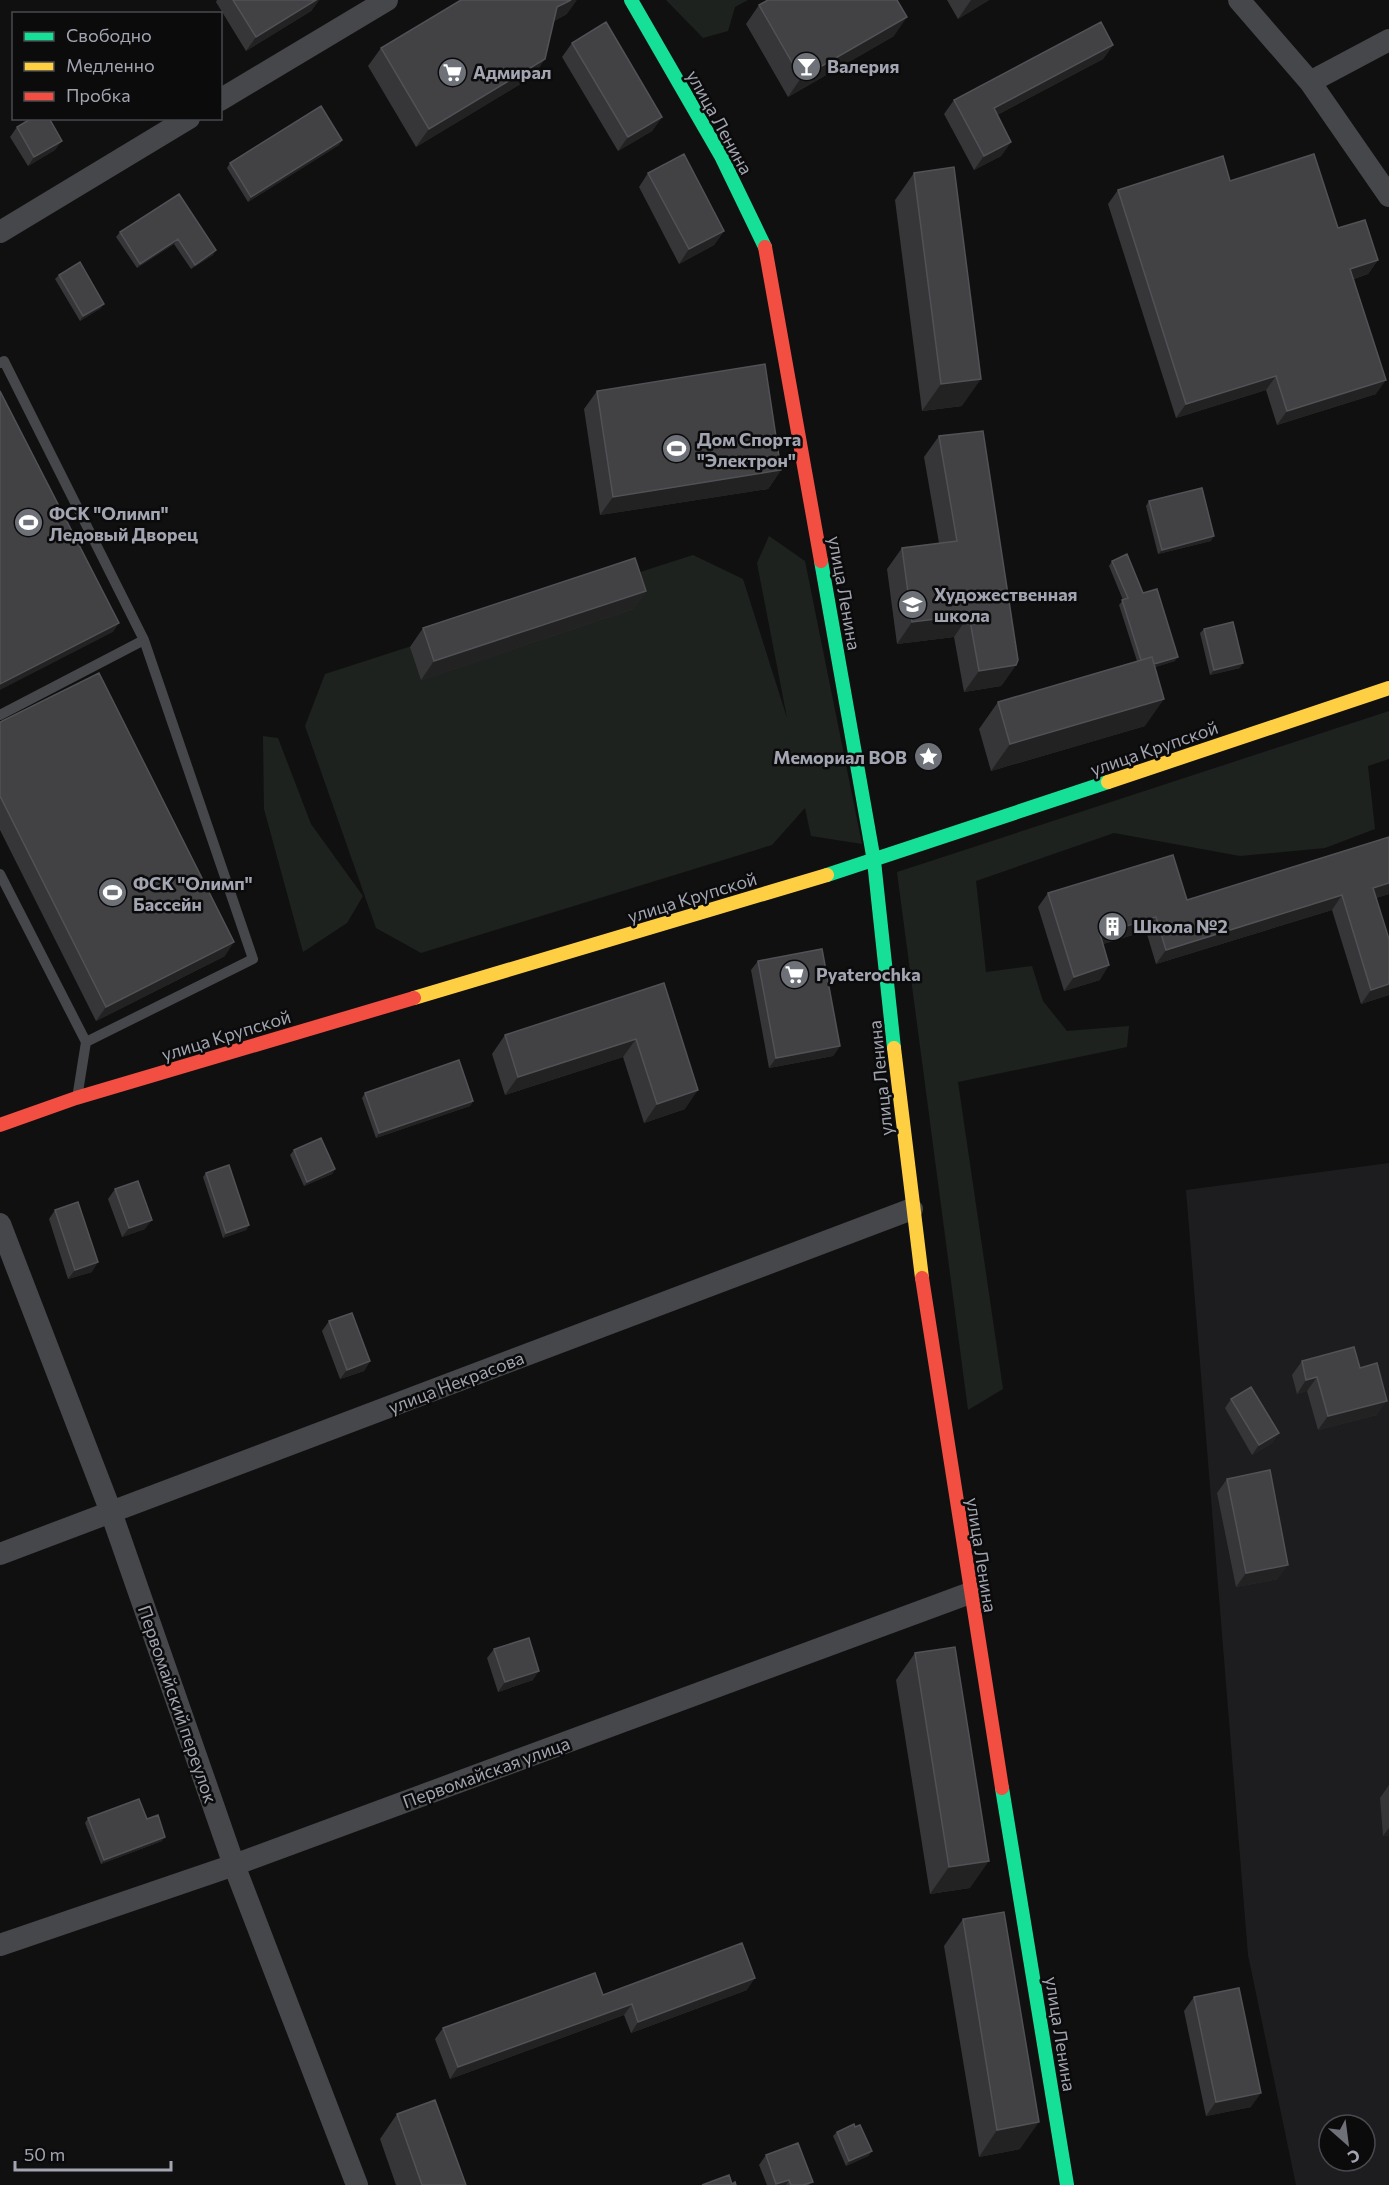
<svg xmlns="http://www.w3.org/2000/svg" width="1389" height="2185" viewBox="0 0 1389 2185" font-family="Commissioner,sans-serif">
<rect width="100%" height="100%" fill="#101011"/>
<!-- built -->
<path fill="#1d1d1f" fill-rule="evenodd" d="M1389,1163v1022h-93l-48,-230 -62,-765zM1329,2125h36v36h-36z"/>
<!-- green -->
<path fill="#1d221e" d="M666,0h82l-13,7 -7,24 -25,7z
M769,536l36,25 57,283 -51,-8 -6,-28 -33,37 -351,108 -45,-25 -71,-202 20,-52 368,-119 50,24 44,139 -30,-155z
M1389,711v48l-21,7 7,63 -50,19 -85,8 -126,-23 -138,48 10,91 46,-6 11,35 24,30 62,-5 -2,21 -169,35 45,307 -35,21 -71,-538z
M263,736l15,2 33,86 52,72 -16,27 -44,29 -39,-143z"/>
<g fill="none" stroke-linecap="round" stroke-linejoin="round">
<!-- lane -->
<path stroke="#46474a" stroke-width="10" d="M0,363l4,-2 140,279 109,319 -167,83
M0,715l144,-75
M0,874l86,168 -8,50"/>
<!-- street -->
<path stroke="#46474a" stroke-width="22" d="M1239,0l71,82 79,114
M1310,82l79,-42
M220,100l167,-100
M0,232l189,-114
M0,1224l111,288 123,353 123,320
M0,1554l912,-345
M0,1945l234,-80 736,-272"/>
<!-- fast -->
<path stroke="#16e098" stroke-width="14" d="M631,0l90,156 44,91
M821,561l53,300 20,187
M827,875l281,-93
M1002,1788l65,397"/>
<!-- slow -->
<path stroke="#ffcf43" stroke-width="14" d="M1108,782l281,-94
M414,998l413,-123
M894,1048l28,230"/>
<!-- jam -->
<path stroke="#f24e42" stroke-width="14" d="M765,247l56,314
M0,1125l76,-27 338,-100
M922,1278l80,510"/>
</g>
<!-- wall -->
<path fill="#363638" d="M217,0h102l-8,11 -65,40 -30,-49z
M947,0h42l-31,19z
M759,5l135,31 -106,61 -42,-73z
M567,14l-13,7 -9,38 -13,18 -116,70 -48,-81 13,-18z
M572,43l90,74 -10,14 -34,20 -56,-94z
M1113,45l-10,14 -106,56 14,27 -10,14 -27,14 -30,-56 10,-14z
M17,127l38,23 -27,16 -18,-29z
M342,140l-3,5 -91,57 -21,-34 3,-5z
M648,173l76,58 -10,14 -35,19 -40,-77z
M914,173l48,233 -40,5 -27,-211z
M1230,181l108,47 40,32 -10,14 -14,5 22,115 -99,31 -11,-35 -90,28 -68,-214 10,-14z
M179,194l34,61 -22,14 -17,-25 -37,24 -21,-31 4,-5z
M59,275l42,33 -21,13 -25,-42z
M597,391l184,79 -13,19 -168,26 -16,-106z
M939,436l77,229 -15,21 -37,6 -10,-55 -57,7 -10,-75 15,-21 37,-5 -15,-86z
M1149,501l62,40 -53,13 -12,-48z
M1112,561l31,32 32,68 -20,6 -10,59 -154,45 -12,-42 19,-27 139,-41 -18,-56 4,-5 -14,-34z
M646,591l-13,18 -212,71 -11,-33 13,-19z
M1204,629l36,39 -30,7 -10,-42z
M0,722l225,234 -129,65 -96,-191z
M1389,837v57l-13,4 13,97 -28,9 -29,-94 -176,54 -10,-33 -43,13 -3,36 -36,11 -26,-84 10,-14 139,7z
M758,961l82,85 -7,10 -64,12 -18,-98z
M664,983l21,126 -41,14 -21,-66 -118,38 -13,-41 13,-19z
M365,1093l108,8 -3,5 -94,32 -14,-40z
M294,1150l41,19 -3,5 -28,12 -14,-31z
M206,1173l43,52 -3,5 -23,8 -20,-61z
M115,1189l30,40 -23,8 -14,-38z
M55,1210l37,62 -24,7 -19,-60z
M329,1321l41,40 -6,10 -24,8 -18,-48z
M1302,1361l58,7 17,47 -59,15 -11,-39 -10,3 -5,-19z
M1231,1399l48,34 -7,10 -20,12 -27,-47z
M1227,1479l51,100 -42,8 -19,-94z
M494,1649l39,31 -35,12 -11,-34z
M915,1653l55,235 -40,6 -34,-214z
M1389,1785v50l-6,1 -3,-38z
M88,1818l59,1 15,22 -61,23 -16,-41z
M963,1919l57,230 -41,8 -35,-211z
M747,1990l-116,43 -7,-18 -174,64 -15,-40 8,-11 160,-33z
M1194,1997l57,110 -45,9 -22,-105z
M397,2114l69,71h-70l-16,-46z
M837,2132l35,19 -4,5 -22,10 -13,-30z
M766,2155l44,30h-43l-8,-20z"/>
<!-- shaded-wall -->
<path fill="#222223" d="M316,0h3l-8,11 -65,40 10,-14z
M571,0h6l-10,14 -23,12 13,-19z
M971,0h18l-31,19z
M907,17l-13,19 -106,61 13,-19z
M1113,45l-10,14 -119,63 10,-14z
M545,59l-13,18 -116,70 13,-18z
M662,117l-10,14 -34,20 10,-14z
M342,140l-3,5 -91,57 3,-5z
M62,141l-7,9 -27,16 6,-9z
M1011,142l-10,14 -27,14 10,-14z
M724,231l-10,14 -35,19 10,-15z
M178,239l-4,5 -37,24 3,-4z
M216,250l-3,5 -22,14 4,-4z
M1378,260l-10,14 -27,9 9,-14z
M104,304l-3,4 -21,13 3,-5z
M1276,376l-10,14 -90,28 10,-14z
M981,379l-19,27 -40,5 19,-27z
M1386,380l-10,14 -99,31 10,-14z
M781,470l-13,19 -168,26 13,-18z
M1214,536l-3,5 -53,13 4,-4z
M646,591l-13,18 -212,71 13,-19z
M969,615l-15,22 -57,7 15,-22z
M119,623l-6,9 -113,58v-6z
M1178,657l-3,4 -35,11 3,-5z
M1243,663l-3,5 -30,7 4,-5z
M1016,665l-15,21 -37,6 15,-21z
M1164,699l-19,27 -154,45 19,-27z
M1389,883v11l-26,8 10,-14z
M1342,895l-10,15 -176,54 10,-14z
M1156,917l-10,14 -56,17 10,-14z
M234,942l-9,14 -129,65 10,-14z
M1109,965l-9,15 -36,11 10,-14z
M1389,984v11l-28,9 10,-14z
M636,1039l-13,18 -118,38 13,-18z
M840,1046l-7,10 -64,12 7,-10z
M698,1090l-13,19 -41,14 13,-19z
M473,1101l-3,5 -94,32 3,-5z
M335,1169l-3,5 -28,12 3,-4z
M152,1220l-7,9 -23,8 7,-9z
M249,1225l-3,5 -23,8 3,-5z
M98,1262l-6,10 -24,7 7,-9z
M370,1361l-6,10 -24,8 7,-9z
M1317,1377l-10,14 -10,3 9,-14z
M1387,1401l-10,14 -59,15 10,-14z
M1279,1433l-7,10 -20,12 7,-10z
M1288,1565l-10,14 -42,8 10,-14z
M539,1671l-6,9 -35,12 7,-10z
M1389,1828v7l-6,1z
M165,1837l-3,4 -61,23 3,-4z
M989,1861l-19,27 -40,6 19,-27z
M755,1978l-8,12 -116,43 7,-11z
M632,2004l-8,11 -174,64 8,-12z
M1261,2093l-10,14 -45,9 10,-14z
M1039,2122l-19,27 -41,8 18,-27z
M872,2151l-4,5 -22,10 3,-5z
M789,2180l-3,5h-10v-1z"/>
<!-- building -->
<path fill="#424245" stroke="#515256" stroke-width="1.5" d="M233,0h83l-60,37z
M461,0h110l-14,7 -12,52 -116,70 -48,-81z
M768,0h129l10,17 -106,61 -42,-73z
M606,22l56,95 -34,20 -56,-94z
M1101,22l12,23 -119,63 17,34 -27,14 -30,-56z
M321,106l21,34 -91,57 -21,-34z
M32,118h17l13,23 -28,16 -17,-30z
M684,154l40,77 -35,18 -41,-76z
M1314,154l24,74 27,-8 13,40 -28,9 36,111 -99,31 -11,-35 -90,28 -68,-214 105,-34 7,25z
M954,167l27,212 -40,5 -27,-211z
M179,194l37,56 -21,15 -17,-26 -38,25 -20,-32z
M80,262l24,42 -21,12 -24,-41z
M765,364l16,106 -168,27 -16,-106z
M0,391l119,232 -119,61z
M983,431l35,229 -2,5 -37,6 -10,-56 -57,7 -10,-74 55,-7 -18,-105z
M1202,488l12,48 -52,14 -13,-49z
M1127,554l16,39 14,-4 21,68 -24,7 -2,-7 -11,3 -19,-60 6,-2 -16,-37z
M635,558l11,33 -212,70 -11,-33z
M1233,622l10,41 -29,7 -10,-41z
M1152,657l12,42 -154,45 -12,-42z
M99,673l135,269 -128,65 -106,-211v-74z
M1389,837v46l-16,5 16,51v45l-18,6 -29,-95 -176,55 -10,-33 -56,17 9,31 -35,12 -26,-84 125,-38 14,45z
M822,949l18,97 -64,12 -18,-97z
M664,983l34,107 -41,14 -21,-65 -118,38 -13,-42z
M459,1060l14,41 -94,32 -14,-40z
M321,1138l14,31 -28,13 -13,-32z
M229,1165l20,60 -23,8 -20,-60z
M138,1181l14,39 -23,8 -14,-39z
M78,1202l20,60 -23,8 -20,-60z
M352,1313l18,48 -23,9 -18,-49z
M1354,1347l6,21 17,-5 10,38 -59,15 -11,-39 -11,3 -4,-19z
M1251,1387l28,46 -20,12 -28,-46z
M1270,1470l18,95 -42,8 -19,-94z
M529,1638l10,33 -34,11 -11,-33z
M955,1647l34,214 -40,6 -34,-214z
M139,1799l8,20 11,-4 7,22 -61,23 -16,-42z
M1004,1912l35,210 -42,8 -34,-211z
M742,1943l13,35 -117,44 -6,-18 -174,63 -15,-39 152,-55 8,22z
M1239,1988l22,105 -45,9 -22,-105z
M435,2100l31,85h-44l-25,-71z
M854,2124l1,3 5,-2 12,26 -23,10 -12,-29z
M798,2143l15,39 -10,3h-12l-2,-5 -13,4 -10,-29z
M729,2175l3,9 3,-2 1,3h-34z"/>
<!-- icons -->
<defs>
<symbol id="bar-disc" viewBox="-11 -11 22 22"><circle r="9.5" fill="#6f7179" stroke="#0b0b0c"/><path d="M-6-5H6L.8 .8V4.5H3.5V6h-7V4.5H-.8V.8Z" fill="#fff"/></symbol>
<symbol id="supermarket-disc" viewBox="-11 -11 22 22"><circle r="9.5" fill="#6f7179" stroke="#0b0b0c"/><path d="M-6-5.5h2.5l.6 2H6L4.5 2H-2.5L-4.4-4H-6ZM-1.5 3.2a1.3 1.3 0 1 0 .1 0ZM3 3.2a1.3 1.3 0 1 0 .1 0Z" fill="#fff"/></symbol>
<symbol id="stadium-disc" viewBox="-11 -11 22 22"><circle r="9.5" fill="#6f7179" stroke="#0b0b0c"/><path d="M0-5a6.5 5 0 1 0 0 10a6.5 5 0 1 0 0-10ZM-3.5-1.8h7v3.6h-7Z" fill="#fff"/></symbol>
<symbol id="school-disc" viewBox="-11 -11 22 22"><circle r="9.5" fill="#6f7179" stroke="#0b0b0c"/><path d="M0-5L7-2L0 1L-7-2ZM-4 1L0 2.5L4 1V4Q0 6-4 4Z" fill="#fff"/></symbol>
<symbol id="sight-disc" viewBox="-11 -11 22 22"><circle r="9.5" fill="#6f7179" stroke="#0b0b0c"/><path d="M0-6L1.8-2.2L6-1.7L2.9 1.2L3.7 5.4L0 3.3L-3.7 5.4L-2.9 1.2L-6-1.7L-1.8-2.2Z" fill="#fff"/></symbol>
<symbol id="building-disc" viewBox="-11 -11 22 22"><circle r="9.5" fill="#6f7179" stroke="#0b0b0c"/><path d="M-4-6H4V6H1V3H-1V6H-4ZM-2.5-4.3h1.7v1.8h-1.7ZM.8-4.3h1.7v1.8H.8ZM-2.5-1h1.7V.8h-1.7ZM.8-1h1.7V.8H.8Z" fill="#fff"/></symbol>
</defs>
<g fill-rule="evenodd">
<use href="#bar-disc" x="790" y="50" width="33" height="33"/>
<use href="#supermarket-disc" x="436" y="56" width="33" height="33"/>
<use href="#stadium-disc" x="660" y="432" width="33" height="33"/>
<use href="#stadium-disc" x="12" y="506" width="33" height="33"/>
<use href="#school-disc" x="896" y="588" width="33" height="33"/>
<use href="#sight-disc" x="912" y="740" width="33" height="33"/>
<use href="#stadium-disc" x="96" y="876" width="33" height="33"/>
<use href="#building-disc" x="1096" y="910" width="33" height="33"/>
<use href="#supermarket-disc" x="778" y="958" width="33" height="33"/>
</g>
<g text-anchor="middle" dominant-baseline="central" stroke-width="5" stroke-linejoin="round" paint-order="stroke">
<!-- poi labels -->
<g font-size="18" font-weight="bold" fill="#a2a5b1" stroke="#0b0b0c" text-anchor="start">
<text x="827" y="66">Валерия</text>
<text x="473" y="72">Адмирал</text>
<text x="697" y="439">Дом Спорта<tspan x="697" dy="21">"Электрон"</tspan></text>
<text x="49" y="513">ФСК "Олимп"<tspan x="49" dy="21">Ледовый Дворец</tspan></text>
<text x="934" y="594">Художественная<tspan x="934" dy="21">школа</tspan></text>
<text x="907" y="757" text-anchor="end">Мемориал ВОВ</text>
<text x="133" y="883">ФСК "Олимп"<tspan x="133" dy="21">Бассейн</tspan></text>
<text x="1133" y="926">Школа №2</text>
<text x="816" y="974">Pyaterochka</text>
</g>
<!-- street labels -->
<g font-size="18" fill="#a2a5b1" stroke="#0b0b0c">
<text transform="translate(720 122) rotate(61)">улица Ленина</text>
<text transform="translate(845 593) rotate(80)">улица Ленина</text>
<text transform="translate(1154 748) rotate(-19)">улица Крупской</text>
<text transform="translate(692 897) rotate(-17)">улица Крупской</text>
<text transform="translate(226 1035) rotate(-17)">улица Крупской</text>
<text transform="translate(880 1078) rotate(-96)">улица Ленина</text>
<text transform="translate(456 1382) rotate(-21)">улица Некрасова</text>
<text transform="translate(982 1555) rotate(81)">улица Ленина</text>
<text transform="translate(178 1704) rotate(71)">Первомайский переулок</text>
<text transform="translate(486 1772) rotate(-20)">Первомайская улица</text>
<text transform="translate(1061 2034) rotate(81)">улица Ленина</text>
</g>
</g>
<!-- legend -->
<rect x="12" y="12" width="210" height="108" fill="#0b0b0c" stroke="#47494e" stroke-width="1.5"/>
<rect x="24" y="32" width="30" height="9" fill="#16e098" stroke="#47494e" stroke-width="1.5"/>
<text x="66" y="42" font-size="18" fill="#a2a5b1">Свободно</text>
<rect x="24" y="62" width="30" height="9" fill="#ffcf43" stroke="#47494e" stroke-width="1.5"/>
<text x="66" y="72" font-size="18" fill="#a2a5b1">Медленно</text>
<rect x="24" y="92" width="30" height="9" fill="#f24e42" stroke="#47494e" stroke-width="1.5"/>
<text x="66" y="102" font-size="18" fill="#a2a5b1">Пробка</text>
<!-- north arrow -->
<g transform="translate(1347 2143) rotate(152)"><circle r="28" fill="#0b0b0c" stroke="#47494e" stroke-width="1.5"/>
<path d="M0-4.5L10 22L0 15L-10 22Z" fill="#6f7179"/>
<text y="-9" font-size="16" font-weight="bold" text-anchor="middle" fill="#a2a5b1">С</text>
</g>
<!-- scale -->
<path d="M15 2161v9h156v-9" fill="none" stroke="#a2a5b1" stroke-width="3"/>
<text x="24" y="2161" font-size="18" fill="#a2a5b1" stroke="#0b0b0c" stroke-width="4.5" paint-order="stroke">50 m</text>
</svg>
